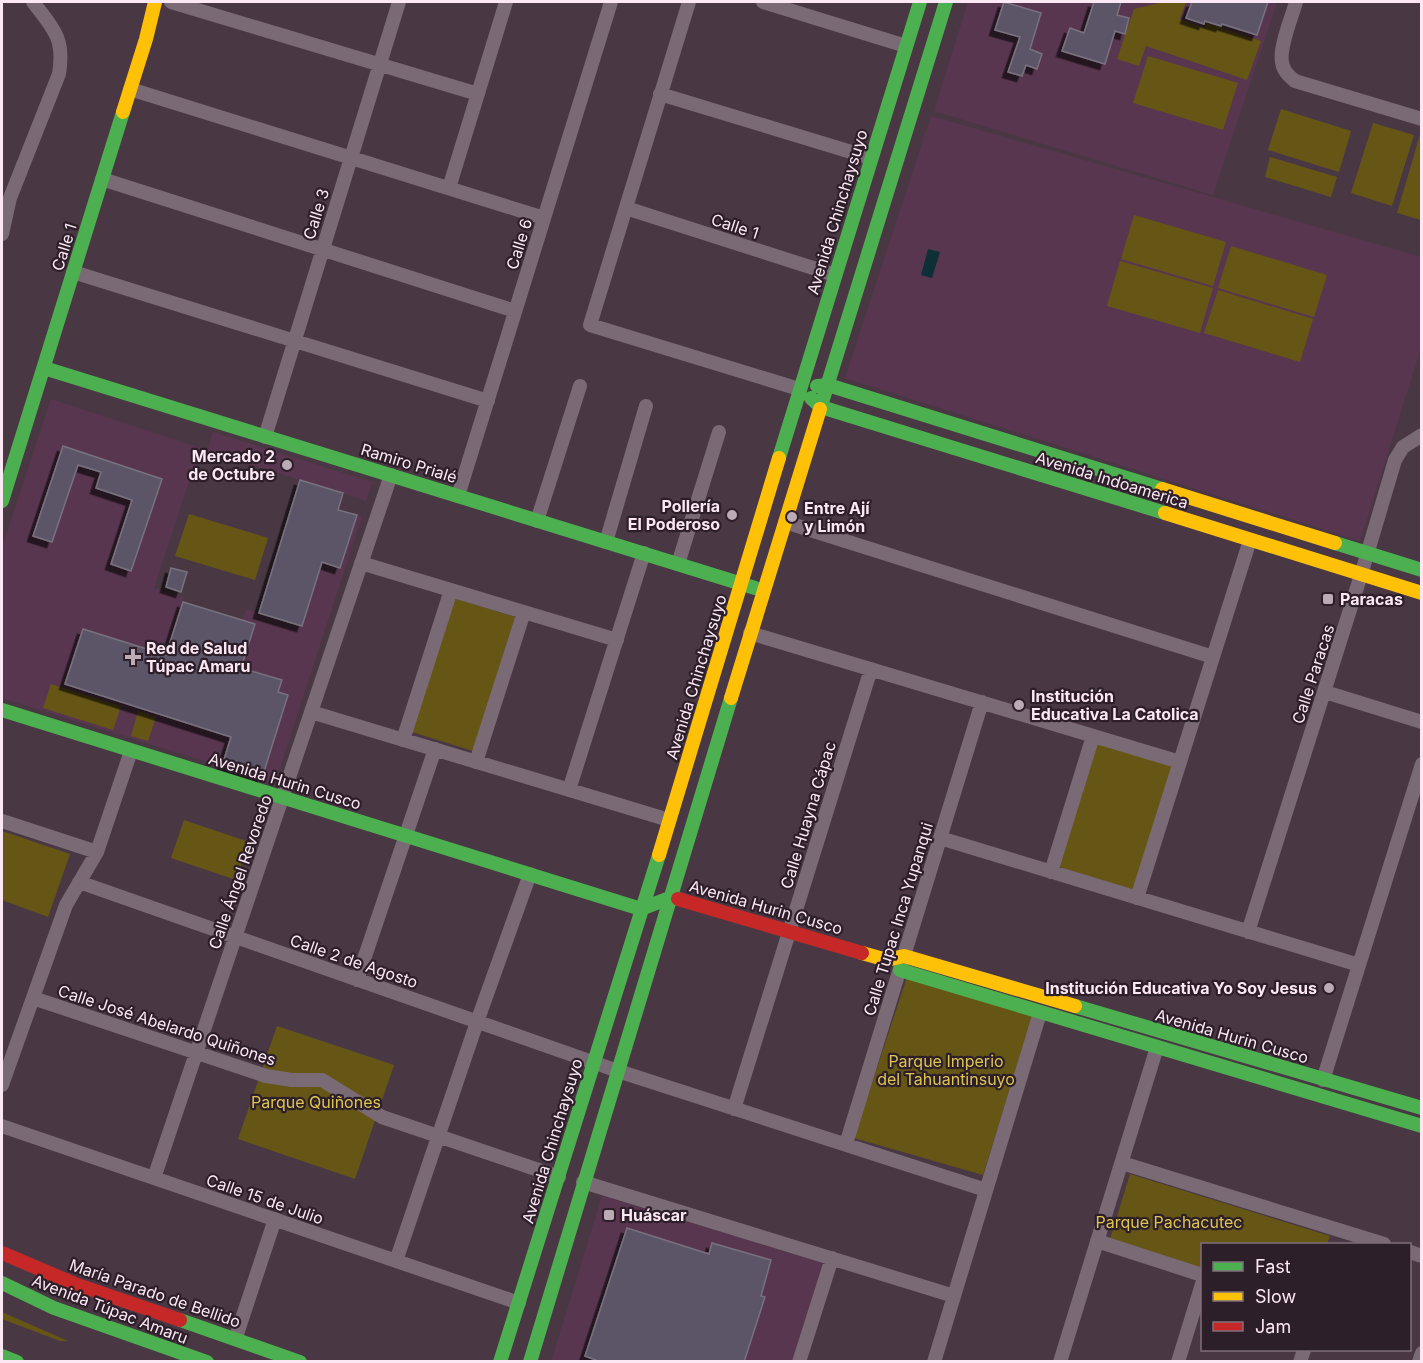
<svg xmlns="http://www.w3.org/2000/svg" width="1423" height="1363" viewBox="0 0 1423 1363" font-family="Inter,sans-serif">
<defs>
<filter id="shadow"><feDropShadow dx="-5.5" dy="5.5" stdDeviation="0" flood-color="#0009"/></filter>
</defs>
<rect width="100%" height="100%" fill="#493844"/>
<!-- built -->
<path fill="#59364f" d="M968,2h309l-64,193 -279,-84z
M931,116l490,141v91l-61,193 -515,-163z
M51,399l149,49 -46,140 30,10 -1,4 59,18 4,-11 13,4 41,-133 -93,-29 6,-19 159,50 -6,19 -23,-8 -5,17 24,6 -87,267 -273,-85v-151z
M602,1196l221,67 -31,98 -241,1z"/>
<!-- green -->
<path fill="#665616" d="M1163,2h23l-6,17 25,9 2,-5 54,18 -14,39 -101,-34 -7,20 -22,-7 17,-50z
M1148,56l90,27 -15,47 -90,-27z
M1281,109l70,22 -12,41 -71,-22z
M1373,123l41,12 -22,71 -41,-13z
M1421,131v89l-24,-7z
M1270,157l67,20 -6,20 -66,-20z
M1134,215l92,27 -13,44 -92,-27z
M1231,246l96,29 -13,42 -96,-29z
M1120,261l93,27 -13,45 -93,-27z
M1218,290l95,29 -13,43 -96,-29z
M189,514l79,24 -13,42 -80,-24z
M454,598l61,19 -42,134 -61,-19z
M51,684l70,22 -8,24 -70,-22z
M138,711l18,6 -8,24 -17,-5z
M1095,742l79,25 -39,123 -79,-24z
M184,820l65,22 -13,38 -65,-22z
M2,831l68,23 -22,63 -46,-17z
M907,977l126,38 -50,160 -129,-37z
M277,1026l117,39 -39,114 -117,-40z
M1130,1174l200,62 -3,8h-125v24l-92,-29z
M2,1312l66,29h-8l-58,-22z"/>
<!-- water -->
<path fill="#0f2f37" d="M928,249l12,3 -8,26 -11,-3z"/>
<!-- building -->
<path fill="#5b5567" stroke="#78727e" stroke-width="1.5" filter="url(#shadow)" d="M1004,2l37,11 -11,36 12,5 -5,15 -11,-4 -4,11 -14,-4 12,-35 -25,-7z
M1094,2h27l-4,13 12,3 -4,16 -10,-3 -10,33 -43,-13 8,-23 14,5z
M1192,2h76l-11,33 -35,-11 -1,2 -16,-5 -1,3 -18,-6z
M63,446l99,33 -31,92 -20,-7 21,-64 -36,-12 5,-16 -23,-7 -26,77 -19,-6z
M300,480l43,13 -5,17 19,5 -17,53 -18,-6 -20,64 -43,-13z
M171,568l16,4 -6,20 -15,-5z
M183,602l72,22 -14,44 41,12 -4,12 10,3 -26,83 -40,-12 9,-29 -166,-53 18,-55 83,26z
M627,1228l82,26 3,-11 59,17 -10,36 4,1 -21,65h-143l-16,-6z"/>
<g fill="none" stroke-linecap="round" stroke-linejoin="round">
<!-- street -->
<path stroke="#7a6a75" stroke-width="14" d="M171,2l307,92
M689,2l-99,323 209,64
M763,2l143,44
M1296,2c-4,15 -17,45 -14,60 1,9 7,14 13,19l127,38
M130,89l414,129
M660,94l211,64
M102,179l413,132
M449,188l57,-186
M626,208l209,67
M2,234l8,-36 49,-124c6,-36 -6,-46 -26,-72
M73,272l415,129
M265,437l134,-435
M458,496l153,-494
M537,521l43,-135
M785,522l428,135
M606,542l40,-136
M361,563l256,77
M678,564l41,-132
M750,633l430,129
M1325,692l97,30
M311,712l358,108
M403,740l48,-150
M476,762l48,-150
M569,790l75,-237
M2,821l95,31
M940,838l419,127
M1051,872l42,-136
M79,882l539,189 368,119
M1137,898l113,-358
M1248,932l113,-357 34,-115 8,-13 19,-12
M357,980l78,-231
M33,998l233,78 26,4h30l60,37 177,60
M1323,1080l99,-316
M2,1085l64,-180 31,-53 34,-101
M734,1109l137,-440
M2,1126l517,177
M846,1144l136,-442
M1122,1163l262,81
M154,1178l237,-703
M583,1182l371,114
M1097,1241l105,34
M1410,1252l12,4
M396,1261l81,-239 53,-148
M236,1337l39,-118
M799,1362l33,-104
M934,1362l106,-349
M1060,1362l97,-315
M1178,1362l24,-78
M1300,1362l4,-12
M1419,1362l3,-9"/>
<!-- fast -->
<path stroke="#4caf50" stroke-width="14" d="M44,368l711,220
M817,386l11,-1 334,104
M811,398l10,9 344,106
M820,409l126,-407
M779,458l141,-456
M2,501l121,-389
M1335,543l87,27
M2,710l639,199 31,-12 6,2
M900,970l522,156
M1075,1006l347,102
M2,1283l52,25 153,54
M180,1320l120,42
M2,1356l15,6
M500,1362l159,-507
M530,1362l201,-664"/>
<!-- slow -->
<path stroke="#ffc107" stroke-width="14" d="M123,112l23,-73 9,-37
M1162,489l173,54
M1165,513l257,80
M731,698l89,-289
M659,855l120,-397
M862,953l25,7 17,-4 171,50"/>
<!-- jam -->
<path stroke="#c62828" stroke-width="14" d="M678,899l184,54
M2,1253l73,31 105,36"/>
</g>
<!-- markers -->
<g fill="#bdaab7" stroke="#2d1f29" stroke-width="2">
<circle cx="287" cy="465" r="6"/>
<circle cx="732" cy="515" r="6"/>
<circle cx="792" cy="517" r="6"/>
<rect x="1322" y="593" width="12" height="12" rx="3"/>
<path d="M130 648h6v6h6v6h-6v6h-6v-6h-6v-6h6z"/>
<circle cx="1019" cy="705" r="6"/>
<circle cx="1329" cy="988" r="6"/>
<rect x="603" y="1209" width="12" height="12" rx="3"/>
</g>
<g text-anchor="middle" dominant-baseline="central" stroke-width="4.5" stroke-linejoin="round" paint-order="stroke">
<!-- street labels -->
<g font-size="16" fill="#fce7f5" stroke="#2d1f29">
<text transform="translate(837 212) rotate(-73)">Avenida Chinchaysuyo</text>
<text transform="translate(316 214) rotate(-73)">Calle 3</text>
<text transform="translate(735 226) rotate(18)">Calle 1</text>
<text transform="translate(519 244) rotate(-73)">Calle 6</text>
<text transform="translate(64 247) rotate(-73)">Calle 1</text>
<text transform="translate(409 463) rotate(17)">Ramiro Prialé</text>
<text transform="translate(1112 480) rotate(17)">Avenida Indoamerica</text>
<text transform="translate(1313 674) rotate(-72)">Calle Paracas</text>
<text transform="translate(696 677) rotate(-73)">Avenida Chinchaysuyo</text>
<text transform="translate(285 781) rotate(17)">Avenida Hurin Cusco</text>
<text transform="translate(808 815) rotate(-73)">Calle Huayna Cápac</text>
<text transform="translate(240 872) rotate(-71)">Calle Ángel Revoredo</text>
<text transform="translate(766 907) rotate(16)">Avenida Hurin Cusco</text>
<text transform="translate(898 919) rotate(-73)">Calle Tupac Inca Yupanqui</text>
<text transform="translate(354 961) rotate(19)">Calle 2 de Agosto</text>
<text transform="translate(167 1025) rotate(18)">Calle José Abelardo Quiñones</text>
<text transform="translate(1232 1036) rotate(16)">Avenida Hurin Cusco</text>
<text transform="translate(552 1141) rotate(-73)">Avenida Chinchaysuyo</text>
<text transform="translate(265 1199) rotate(19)">Calle 15 de Julio</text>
<text transform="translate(155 1293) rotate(19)">María Parado de Bellido</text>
<text transform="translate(110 1309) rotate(21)">Avenida Túpac Amaru</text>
</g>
<!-- poi labels -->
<g font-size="16" font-weight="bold" fill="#fce7f5" stroke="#2d1f29" text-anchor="start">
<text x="275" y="456" text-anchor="end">Mercado 2<tspan x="275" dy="18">de Octubre</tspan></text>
<text x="720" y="506" text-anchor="end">Pollería<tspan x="720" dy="18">El Poderoso</tspan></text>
<text x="804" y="508">Entre Ají<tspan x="804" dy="18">y Limón</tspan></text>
<text x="1340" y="599">Paracas</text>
<text x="146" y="648">Red de Salud<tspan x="146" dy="18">Túpac Amaru</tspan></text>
<text x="1031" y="696">Institución<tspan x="1031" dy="18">Educativa La Catolica</tspan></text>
<text x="1317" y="988" text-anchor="end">Institución Educativa Yo Soy Jesus</text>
<text x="621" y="1215">Huáscar</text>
</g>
<!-- park labels -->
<g font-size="16" fill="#ddc550" stroke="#2d1f29">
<text x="946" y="1061">Parque Imperio<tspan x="946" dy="18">del Tahuantinsuyo</tspan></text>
<text x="316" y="1102">Parque Quiñones</text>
<text x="1169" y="1222">Parque Pachacutec</text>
</g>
</g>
<!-- border -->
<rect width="1423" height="1363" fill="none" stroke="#fce7f5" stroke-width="6"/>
<!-- legend -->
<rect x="1201" y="1243" width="210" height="108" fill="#2d1f29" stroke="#806f7b" stroke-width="1.5"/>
<rect x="1213" y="1262" width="30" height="9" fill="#4caf50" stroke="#806f7b" stroke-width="1.5"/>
<text x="1255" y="1273" font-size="18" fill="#fce7f5">Fast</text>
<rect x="1213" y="1292" width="30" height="9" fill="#ffc107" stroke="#806f7b" stroke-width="1.5"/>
<text x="1255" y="1303" font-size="18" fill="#fce7f5">Slow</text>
<rect x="1213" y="1322" width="30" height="9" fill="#c62828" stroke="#806f7b" stroke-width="1.5"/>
<text x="1255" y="1333" font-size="18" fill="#fce7f5">Jam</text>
</svg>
